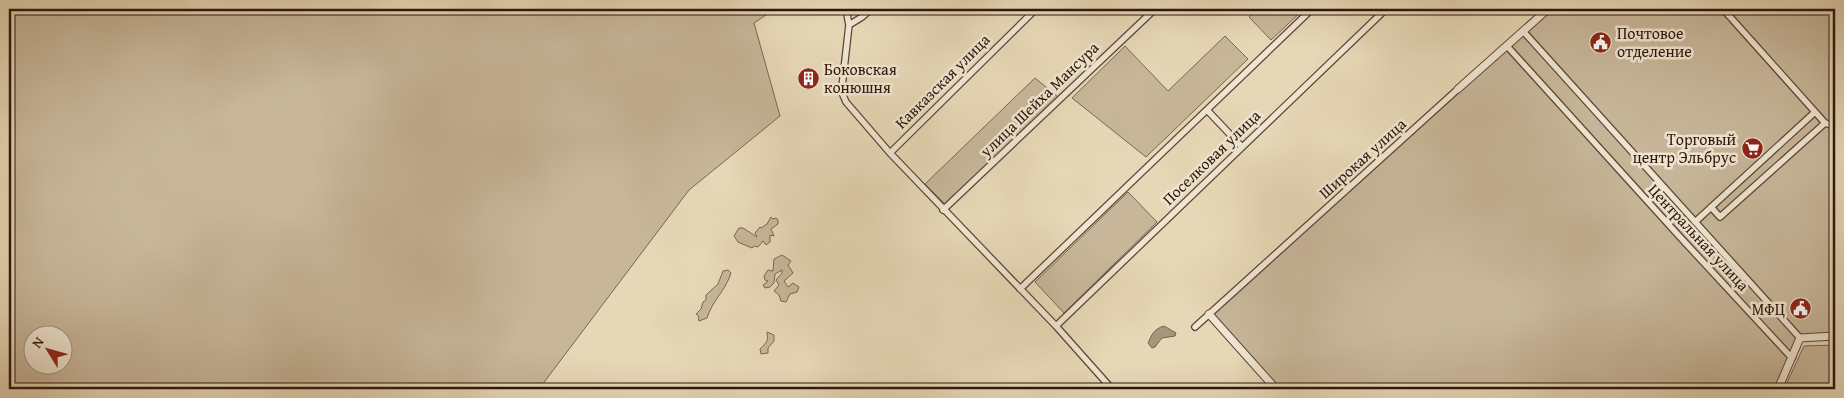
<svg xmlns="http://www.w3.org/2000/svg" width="1844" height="398" viewBox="0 0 1844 398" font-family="'Gentium Book Plus',serif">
<rect width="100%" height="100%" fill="#e6d7b6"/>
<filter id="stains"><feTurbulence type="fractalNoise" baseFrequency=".004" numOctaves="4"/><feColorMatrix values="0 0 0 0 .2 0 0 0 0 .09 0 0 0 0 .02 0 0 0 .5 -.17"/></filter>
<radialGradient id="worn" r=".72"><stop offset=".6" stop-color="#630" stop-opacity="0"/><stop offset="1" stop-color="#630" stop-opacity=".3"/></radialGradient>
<!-- green -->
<path fill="#c7b699" stroke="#7a6652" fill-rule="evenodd" d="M9,9h766l-21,14 26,93 -91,74 -150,199h-530zM32,336h30v30h-30z
M1257,9h47l-33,31 -22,-23z
M1548,9h287v327l-35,2 -22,51h-502l-67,-75z
M1225,36l23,23 -102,98 -74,-59 53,-52 43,45z
M1035,78l23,19 -112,108 -21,-21z
M1128,192l29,30 -93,91 -29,-31z
M771,217l2,2 3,-1 2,2v4l-7,5 3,7 -4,-1v7l-4,3 -3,-4 -5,6 -4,-1 -2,2 -14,-6 -4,-6 5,-8h4l14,9 -2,-4 5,-6 1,1 6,-4z
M782,255l9,6 -3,4 5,8 -9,8 4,6 5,-4 6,4 -2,5 -7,2 -4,8 -5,-1 -2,-6 -5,-4 5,-6 -3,-5 6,-7v-3l-7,4 -1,9 -4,4 -5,1 -2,-3 5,-4 -3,-1 -1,-4 4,-6 5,1 1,-12z
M728,270l3,3c-5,17 -19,28 -24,45l-8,3 -1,-6 -2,-1 5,-5 2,-7 3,-2v-5l12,-11 5,-13z
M767,332l7,3v6l-6,7v5l-7,1 -1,-5c8,-8 8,-8 7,-17z
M1835,345v44h-51l20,-43z"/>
<!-- water -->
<path fill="#a7957c" stroke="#77624f" d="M1164,326l12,7 -1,3 -13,2 -7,9 -3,1 -4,-5c4,-9 6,-14 16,-17z"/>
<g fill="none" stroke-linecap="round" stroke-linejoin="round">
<defs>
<path id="minor" d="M846,9l3,16 -7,62 1,8 3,7 44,51 166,173 56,63
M1723,9l102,114 10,3
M849,25l13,-8 9,-8
M1523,31l277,307
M1507,46l173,191 112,121
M1207,110l35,37
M890,153l146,-144
M1711,207l9,10 105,-94
M943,210l212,-201
M1695,222l120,-110
M1020,289l292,-280
M1056,326l330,-317
M1195,327l263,-238"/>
<path id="tertiary" d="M1458,89l90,-80
M1209,314l67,75
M1778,389l22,-51 35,-2"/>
</defs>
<!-- minor casing -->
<use href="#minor" stroke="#5c4636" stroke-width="8"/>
<!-- tertiary casing -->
<use href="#tertiary" stroke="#5c4636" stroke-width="9"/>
<!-- minor -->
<use href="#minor" stroke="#efe5d0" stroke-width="5.5"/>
<!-- tertiary -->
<use href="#tertiary" stroke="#efe5d0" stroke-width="7"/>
</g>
<!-- icons -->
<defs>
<symbol id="civic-disc" viewBox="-11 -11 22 22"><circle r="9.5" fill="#8f2418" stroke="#efe5d0"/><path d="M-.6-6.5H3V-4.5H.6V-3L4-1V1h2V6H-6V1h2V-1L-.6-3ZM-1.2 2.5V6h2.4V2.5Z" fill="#fff"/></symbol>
<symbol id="building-disc" viewBox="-11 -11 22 22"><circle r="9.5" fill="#8f2418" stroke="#efe5d0"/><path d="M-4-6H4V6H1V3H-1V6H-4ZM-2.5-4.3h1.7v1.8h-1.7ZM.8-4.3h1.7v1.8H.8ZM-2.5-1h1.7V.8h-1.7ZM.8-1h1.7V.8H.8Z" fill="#fff"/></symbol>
<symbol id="supermarket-disc" viewBox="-11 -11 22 22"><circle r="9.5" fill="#8f2418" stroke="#efe5d0"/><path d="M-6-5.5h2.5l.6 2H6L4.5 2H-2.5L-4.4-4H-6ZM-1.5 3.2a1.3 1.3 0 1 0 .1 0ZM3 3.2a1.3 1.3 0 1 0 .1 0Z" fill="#fff"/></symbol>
</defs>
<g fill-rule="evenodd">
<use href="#civic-disc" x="1588" y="30" width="25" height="25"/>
<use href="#building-disc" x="796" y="66" width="25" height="25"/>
<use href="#supermarket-disc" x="1740" y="136" width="25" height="25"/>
<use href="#civic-disc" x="1788" y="296" width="25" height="25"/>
</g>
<g text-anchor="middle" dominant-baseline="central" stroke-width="5" stroke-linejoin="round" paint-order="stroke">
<!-- poi labels -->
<g font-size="16" fill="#2e160c" stroke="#efe5d0" text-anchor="start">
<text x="1617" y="33">Почтовое<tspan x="1617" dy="18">отделение</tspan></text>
<text x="824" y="69">Боковская<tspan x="824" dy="18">конюшня</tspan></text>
<text x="1736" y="139" text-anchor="end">Торговый<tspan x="1736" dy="18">центр Эльбрус</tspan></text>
<text x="1785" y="309" text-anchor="end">МФЦ</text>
</g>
<!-- street labels -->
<g font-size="16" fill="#2e160c" stroke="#efe5d0">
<text transform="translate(942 81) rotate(-45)">Кавказская улица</text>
<text transform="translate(1039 99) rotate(-44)">улица Шейха Мансура</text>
<text transform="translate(1211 157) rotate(-44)">Поселковая улица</text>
<text transform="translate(1362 158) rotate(-42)">Широкая улица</text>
<text transform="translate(1699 237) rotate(47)">Центральная улица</text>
</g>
</g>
<!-- margin -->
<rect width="1844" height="398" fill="none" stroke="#e6d7b6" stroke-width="30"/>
<rect x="10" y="10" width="1824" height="378" fill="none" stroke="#2e160c" stroke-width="2.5"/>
<rect x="15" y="15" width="1814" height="368" fill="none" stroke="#2e160c"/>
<!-- north arrow -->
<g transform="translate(48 350) rotate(307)"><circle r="24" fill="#efe5d0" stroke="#a29282"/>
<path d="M0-4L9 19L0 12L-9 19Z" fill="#8f2418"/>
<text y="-8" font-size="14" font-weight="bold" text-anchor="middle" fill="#2e160c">N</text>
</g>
<rect width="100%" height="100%" filter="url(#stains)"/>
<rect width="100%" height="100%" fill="url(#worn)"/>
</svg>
